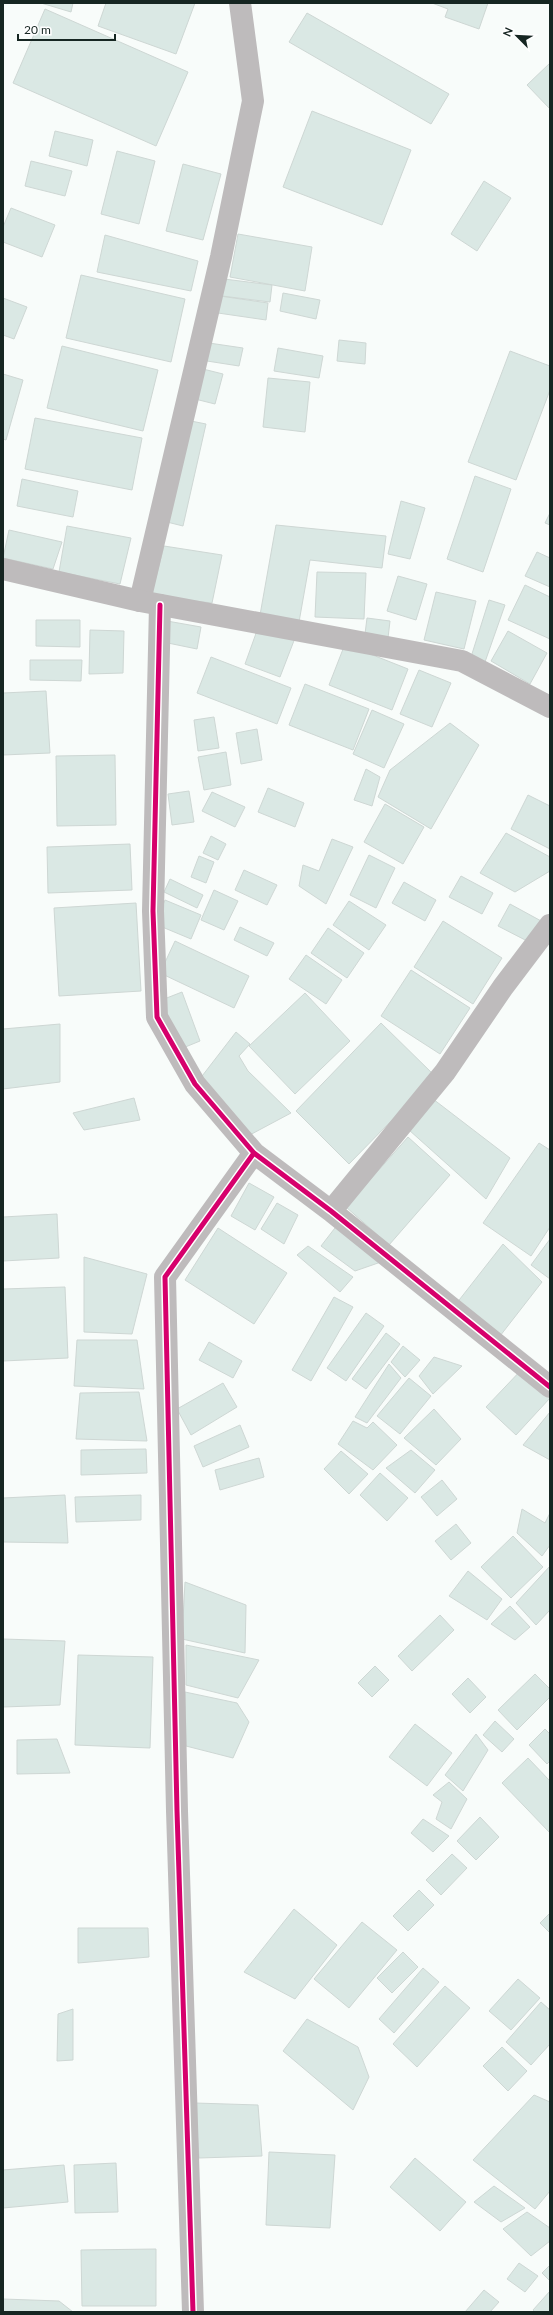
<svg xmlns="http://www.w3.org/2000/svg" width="553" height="2315" viewBox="0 0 553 2315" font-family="Lato,sans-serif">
<rect width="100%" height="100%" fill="#f8fcfa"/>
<!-- building -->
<path fill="#dae8e4" stroke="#ced7d4" d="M41,3h32l-2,9z
M106,3h89l-19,51 -78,-28z
M432,3h56l-9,26 -34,-12 3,-8z
M45,9l143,63 -32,74 -143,-63z
M307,13l142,81 -18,30 -142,-82z
M550,63v46l-23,-24z
M312,111l99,39 -29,75 -99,-38z
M55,131l38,9 -6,26 -38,-10z
M117,151l38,10 -16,63 -38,-10z
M31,161l41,10 -7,25 -40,-10z
M183,164l38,10 -18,66 -37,-9z
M484,181l27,17 -34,53 -26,-17z
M11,208l44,17 -13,32 -39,-15v-15z
M238,234l74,13 -7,44 -75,-14z
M105,235l93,26 -7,30 -94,-19z
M81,275l104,24 -14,63 -105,-24z
M224,279l48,6 -2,17 -48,-6z
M283,293l37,7 -4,19 -36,-8z
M220,296l48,7 -2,17 -48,-7z
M3,298l24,9 -13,32 -11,-4z
M339,340l27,3 -1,21 -28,-3z
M209,343l34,5 -4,18 -32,-5z
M62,346l96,24 -15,61 -96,-23z
M278,348l45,8 -4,22 -45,-7z
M510,351l40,15v24l-34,90 -48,-18z
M203,369l20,5 -8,30 -20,-5z
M3,374l20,6 -17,60 -3,-1z
M268,378l42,4 -5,50 -42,-5z
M35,418l107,20 -10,52 -107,-21z
M191,421l15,3 -23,102 -16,-4z
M475,476l36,13 -28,83 -36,-13z
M22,479l56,12 -5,26 -56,-11z
M401,501l24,7 -15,51 -22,-5z
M550,513v12l-5,-2z
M276,525l110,11 -4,32 -72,-8 -11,62 -39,-7z
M67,526l64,12 -11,46 -61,-12z
M9,530l53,12 -9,27 -50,-11z
M164,546l58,9 -10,48 -61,-7z
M537,552l13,6v29l-25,-11z
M317,572l49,1 -2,46 -49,-2z
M398,576l29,8 -11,36 -29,-9z
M525,585l25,12v42l-42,-19z
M436,592l40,9 -12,48 -40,-9z
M489,600l16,5 -20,57 -14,-5z
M367,618l23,3 -2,17 -23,-4z
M36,620h44v27l-44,-1z
M167,621l34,6 -4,22 -34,-7z
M259,625l36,13 -15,39 -35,-13z
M90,630l34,1 -1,42 -34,1z
M508,631l39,22 -17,31 -39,-23z
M345,644l63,25 -16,41 -63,-25z
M211,657l80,31 -14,36 -80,-31z
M30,660h52l-1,21 -51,-1z
M419,670l32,13 -19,44 -32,-13z
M305,684l64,25 -16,41 -64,-25z
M46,691l4,62 -47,2v-62z
M372,710l32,14 -20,44 -31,-14z
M214,717l5,31 -21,3 -4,-31z
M450,723l29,22 -48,84 -53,-32 12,-27z
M257,729l5,31 -21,4 -5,-31z
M226,752l5,33 -27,5 -6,-33z
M115,755l1,70 -59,1 -1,-70z
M366,769l14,8 -8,29 -18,-6z
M268,788l36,15 -9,24 -37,-15z
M189,791l5,31 -22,3 -4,-31z
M212,792l33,15 -10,20 -33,-16z
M528,795l22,11v43l-39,-20z
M385,804l39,23 -21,37 -39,-22z
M506,833l44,24v14l-35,21 -35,-19z
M211,836l15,8 -8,16 -15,-7z
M332,839l21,8 -27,57 -27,-18 4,-21 16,6z
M130,844l2,46 -84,3 -1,-46z
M369,855l26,13 -19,40 -26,-13z
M199,856l15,6 -8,21 -15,-6z
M244,870l33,15 -10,20 -32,-15z
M461,876l32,17 -11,21 -33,-17z
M170,879l33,16 -6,13 -33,-16z
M404,882l32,18 -11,21 -33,-18z
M214,890l24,11 -14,29 -23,-10z
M165,900l36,15 -10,24 -36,-15z
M349,901l37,24 -17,25 -36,-25z
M136,903l5,88 -82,5 -5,-88z
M510,904l33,18 -12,21 -33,-17z
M443,921l59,37 -29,46 -59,-37z
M240,927l34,16 -7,13 -33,-16z
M328,928l36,25 -17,25 -36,-25z
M175,941l74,35 -15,32 -74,-35z
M306,955l36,25 -16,24 -37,-25z
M411,970l59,38 -30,46 -59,-38z
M182,992l18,49 -22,9 -19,-49z
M305,993l45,48 -55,53 -46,-48z
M381,1023l54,53 -86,88 -53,-53z
M60,1024v58l-57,7v-60z
M236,1032l14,12 -11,12 9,15 43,42 -45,24 -47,-57z
M134,1098l6,22 -56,10 -11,-17z
M433,1099l77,59 -24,41 -77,-69z
M408,1137l42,38 -61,70 -43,-38z
M539,1143l11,7v77l-19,29 -48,-33z
M249,1183l25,14 -19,33 -24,-14z
M277,1203l21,12 -14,29 -23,-15z
M57,1214l2,44 -56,3v-44z
M338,1224l43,38 -26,9 -34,-25z
M218,1228l69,45 -33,51 -69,-44z
M550,1239v40l-19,-14z
M503,1244l39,38 -42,54 -44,-32z
M308,1246l45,31 -13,15 -43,-37z
M84,1257l63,17 -15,60 -48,-2z
M65,1287l3,71 -65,3v-72z
M334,1297l19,10 -42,74 -19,-11z
M366,1313l18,13 -38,55 -19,-13z
M386,1333l14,11 -34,45 -14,-10z
M77,1340h60l7,49 -70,-3z
M209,1342l33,19 -9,17 -34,-18z
M403,1346l17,14 -15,17 -14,-15z
M434,1357l28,9 -29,28 -14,-18z
M389,1364l12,14 -34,45 -12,-6z
M525,1366l25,32 -34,37 -30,-28z
M409,1378l22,18 -31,38 -23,-18z
M223,1383l14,24 -46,28 -14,-26z
M139,1392l8,49 -71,-2 4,-46z
M434,1409l27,30 -25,26 -32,-27z
M550,1412v48l-27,-15z
M353,1421l14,7 6,-6 24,23 -24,25 -35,-26z
M240,1425l9,22 -46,20 -9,-21z
M146,1449l1,24 -66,2v-25z
M411,1450l24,20 -20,23 -29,-25z
M341,1451l27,23 -19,20 -25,-25z
M259,1458l5,19 -44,13 -5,-20z
M380,1473l28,25 -21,23 -27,-26z
M442,1480l15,19 -20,17 -16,-19z
M65,1495l3,48 -65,-1v-44z
M141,1495v25l-65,2 -1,-25z
M522,1509l23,14 5,-10v32l-8,11 -25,-23z
M456,1524l15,19 -20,17 -16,-19z
M513,1536l30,31 -32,31 -30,-31z
M550,1566v44l-14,15 -20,-22z
M468,1571l34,28 -15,21 -38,-24z
M185,1582l61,23 -1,48 -63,-14z
M510,1606l20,21 -15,13 -24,-16z
M440,1615l14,15 -42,41 -14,-15z
M3,1639l62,2 -5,64 -57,2z
M186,1645l73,15 -21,38 -52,-13z
M78,1655l75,2 -3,91 -75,-3z
M375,1666l14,14 -17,17 -14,-14z
M535,1674l15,15v8l-33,33 -19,-20z
M468,1678l18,19 -16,16 -18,-19z
M185,1692l52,11 12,19 -16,36 -47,-12z
M495,1721l19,18 -12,13 -19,-17z
M415,1724l37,29 -25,33 -38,-29z
M545,1729l5,5v27l-3,3 -18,-19z
M476,1734l12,16 -25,41 -18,-16z
M57,1739l13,34 -53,1v-34z
M528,1758l22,23v52l-48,-50z
M449,1782l18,17 -16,30 -15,-10 6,-17 -9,-7z
M480,1817l19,20 -23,23 -19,-19z
M423,1819l26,17 -16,16 -22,-19z
M452,1854l15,14 -26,27 -15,-15z
M419,1890l15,15 -26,26 -15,-15z
M294,1909l43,36 -42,54 -51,-27z
M550,1913v20l-10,-10z
M362,1922l35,28 -48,58 -35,-29z
M78,1928h70l1,29 -71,6z
M403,1952l15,15 -26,26 -15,-15z
M423,1968l16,14 -45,51 -15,-14z
M518,1979l22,19 -29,32 -22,-19z
M445,1986l25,22 -53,59 -24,-23z
M541,2002l9,8v34l-19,21 -25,-23z
M73,2009v51l-16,1 1,-47z
M307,2019l51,28 11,30 -16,33 -70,-59z
M502,2047l25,24 -19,20 -25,-25z
M534,2095l16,7v89l-15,18 -62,-49z
M195,2103l63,2 4,51 -63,2z
M269,2152l66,3 -5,73 -64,-3z
M415,2158l51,44 -26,29 -50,-44z
M116,2163l2,49 -43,1 -1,-48z
M64,2165l4,37 -65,6v-38z
M494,2186l31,22 -24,14 -27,-20z
M527,2212l23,16v13l-19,15 -28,-27z
M156,2249v57h-74l-1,-56z
M519,2263l19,13 -13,16 -18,-13z
M550,2265v16l-8,-8z
M484,2290l15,12 -9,10h-25z
M550,2291v21h-15l-2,-2z
M3,2299l56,2 14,11h-70z"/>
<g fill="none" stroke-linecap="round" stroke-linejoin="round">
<!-- minor -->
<path stroke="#bebbbc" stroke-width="22" d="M140,601l81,-344 32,-156 -13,-98
M160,605l-7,306 4,106 38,67 59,69 77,58 219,176
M331,1211l114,-139 58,-85 47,-62
M193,2312l-16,-501 -12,-534 89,-124"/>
<!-- tertiary -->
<path stroke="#bebbbc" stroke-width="22" d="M3,569l137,32 322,60 88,46"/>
<defs>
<path id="cycleway" d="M160,605l-7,306 4,106 38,67 59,69 77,58 219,176
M193,2312l-16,-501 -12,-534 89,-124"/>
</defs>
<!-- cycleway casing -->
<use href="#cycleway" stroke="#fff" stroke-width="8"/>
<!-- cycleway -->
<use href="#cycleway" stroke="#d6006c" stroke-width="5"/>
</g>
<!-- border -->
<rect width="553" height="2315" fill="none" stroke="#162622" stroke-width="8"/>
<!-- north arrow -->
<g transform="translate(517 36) rotate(294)" stroke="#ffffff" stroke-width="3" paint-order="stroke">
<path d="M0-3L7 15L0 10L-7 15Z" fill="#162622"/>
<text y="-6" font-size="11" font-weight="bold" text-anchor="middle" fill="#162622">N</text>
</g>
<!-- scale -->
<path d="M18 34v6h97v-6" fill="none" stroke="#162622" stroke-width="2"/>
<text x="24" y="34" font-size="12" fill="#162622" stroke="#ffffff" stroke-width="3" paint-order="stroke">20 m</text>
</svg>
